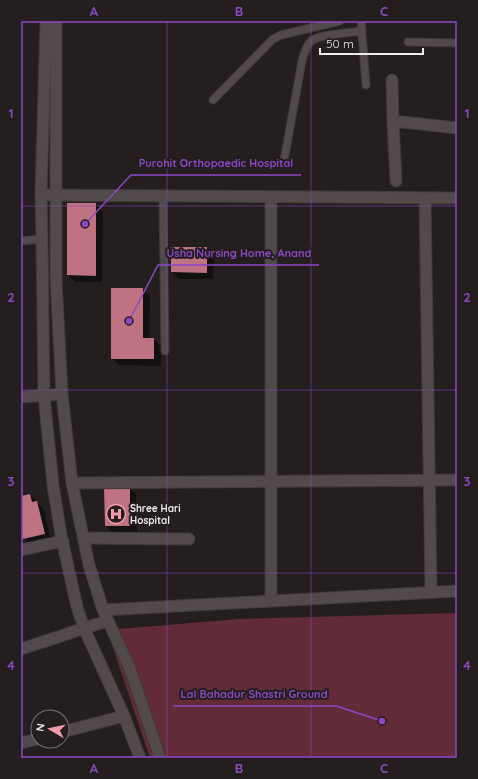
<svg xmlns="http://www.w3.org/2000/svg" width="478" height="779" viewBox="0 0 478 779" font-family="Quicksand,sans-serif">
<rect width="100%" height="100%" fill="#241e1f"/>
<!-- green -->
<path fill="#622b37" d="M457,613v145h-307l-43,-128 132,-11z"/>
<!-- shadow -->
<path fill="#0007" d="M96,204l7,7 -1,71h-27l-7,-7z
M207,248l7,7 -1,24h-34l-7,-7z
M143,289l7,7 -1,43h5l7,7v20l-42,-1 -7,-7z
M129,487l7,7 1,38 -24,1 -7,-7z
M30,495l14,14 7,32 -20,5 -7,-8 -3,-11v-30z"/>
<!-- building -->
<path fill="#bf7281" d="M67,203h29v73l-29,-1z
M171,247h36v26l-36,-1z
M111,288h32v50h11v21h-43z
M130,486v40h-25l-1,-39z
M30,494l2,8 5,-1 8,33 -22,5 -2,-10v-33z"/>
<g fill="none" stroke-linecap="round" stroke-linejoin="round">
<defs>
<path id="service" d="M361,21l5,64
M408,42l49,1
M213,100l60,-61 8,-4 59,-14
M284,161l18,-100c2,-7 4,-15 9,-20 8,-7 39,-8 51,-10
M163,196l2,155
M21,241l21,-2"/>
<path id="minor" d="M392,80l1,41 3,60
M393,121l64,7
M41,195l416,3
M271,197v403
M425,198l6,394
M21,397l41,-3
M72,483l385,-3
M83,538l106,1
M21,550l42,-9
M21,649l40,-13 23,-8 24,-7
M62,732l62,-16
M21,743l17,-4"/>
<path id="tertiary" d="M46,21l-5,174 1,44 2,157 9,89 8,50 16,72 7,21 40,88 16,42
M56,21v258l6,115 10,89 17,82 14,45 26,56 31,92
M103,610l354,-19"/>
</defs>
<!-- service casing -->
<use href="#service" stroke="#3f3a3b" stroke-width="9"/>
<!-- minor casing -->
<use href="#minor" stroke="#3f3a3b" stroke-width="13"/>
<!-- tertiary casing -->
<use href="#tertiary" stroke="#3f3a3b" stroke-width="13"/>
<!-- service -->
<use href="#service" stroke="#51494a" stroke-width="7"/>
<!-- minor -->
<use href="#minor" stroke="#51494a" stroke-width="11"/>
<!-- tertiary -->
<use href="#tertiary" stroke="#51494a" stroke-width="11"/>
</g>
<!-- grid -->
<path fill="none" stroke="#8c48c6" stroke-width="1" stroke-opacity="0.55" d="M167,21v737M311,21v737M21,206h436M21,390h436M21,573h436"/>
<!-- icons -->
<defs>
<symbol id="hospital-ring" viewBox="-11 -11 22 22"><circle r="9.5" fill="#241e1f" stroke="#f39aab" stroke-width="1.5"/><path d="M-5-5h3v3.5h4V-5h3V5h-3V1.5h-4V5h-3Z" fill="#f39aab"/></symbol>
</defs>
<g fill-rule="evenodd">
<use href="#hospital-ring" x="105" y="503" width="22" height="22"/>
</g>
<g text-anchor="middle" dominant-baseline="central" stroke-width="4" stroke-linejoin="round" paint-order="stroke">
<!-- poi labels -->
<g font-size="10" font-weight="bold" fill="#efeaeb" stroke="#241e1f" text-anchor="start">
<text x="130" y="508">Shree Hari<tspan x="130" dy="12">Hospital</tspan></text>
</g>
</g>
<!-- callouts -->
<path fill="none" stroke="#8c48c6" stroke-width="1.5" d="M85 224L131 175H301M129 321L158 265H319M382 721L336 706H173"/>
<g fill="#8c48c6" stroke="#241e1f" stroke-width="1.5">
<circle cx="85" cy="224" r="4"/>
<circle cx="129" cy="321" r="4"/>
<circle cx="382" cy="721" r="4"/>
</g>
<g font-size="11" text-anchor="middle" font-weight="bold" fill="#8c48c6" stroke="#241e1f" stroke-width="4" stroke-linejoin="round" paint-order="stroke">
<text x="216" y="167">Purohit Orthopaedic Hospital</text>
<text x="239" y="257">Usha Nursing Home, Anand</text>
<text x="254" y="698">Lal Bahadur Shastri Ground</text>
</g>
<!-- border -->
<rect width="478" height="779" fill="none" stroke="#241e1f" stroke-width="44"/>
<!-- north arrow -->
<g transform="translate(50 729) rotate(279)"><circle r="19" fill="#241e1f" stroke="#757071"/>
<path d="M0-3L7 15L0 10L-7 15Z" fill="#f39aab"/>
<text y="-6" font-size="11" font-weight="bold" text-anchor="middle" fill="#efeaeb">N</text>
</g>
<!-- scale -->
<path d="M320 48v6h103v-6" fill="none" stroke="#efeaeb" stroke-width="2"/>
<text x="326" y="48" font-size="12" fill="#efeaeb" stroke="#241e1f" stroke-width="3" paint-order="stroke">50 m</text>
<rect x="22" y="22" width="434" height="735" fill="none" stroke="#8c48c6" stroke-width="1.5"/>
<g font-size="13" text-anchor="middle" font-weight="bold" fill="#8c48c6">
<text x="94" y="16">A</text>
<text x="239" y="16">B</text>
<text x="384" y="16">C</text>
<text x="11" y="118">1</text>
<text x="467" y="118">1</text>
<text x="11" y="302">2</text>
<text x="467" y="302">2</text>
<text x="11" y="486">3</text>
<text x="467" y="486">3</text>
<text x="11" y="670">4</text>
<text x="467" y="670">4</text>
<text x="94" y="773">A</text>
<text x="239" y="773">B</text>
<text x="384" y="773">C</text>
</g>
</svg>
